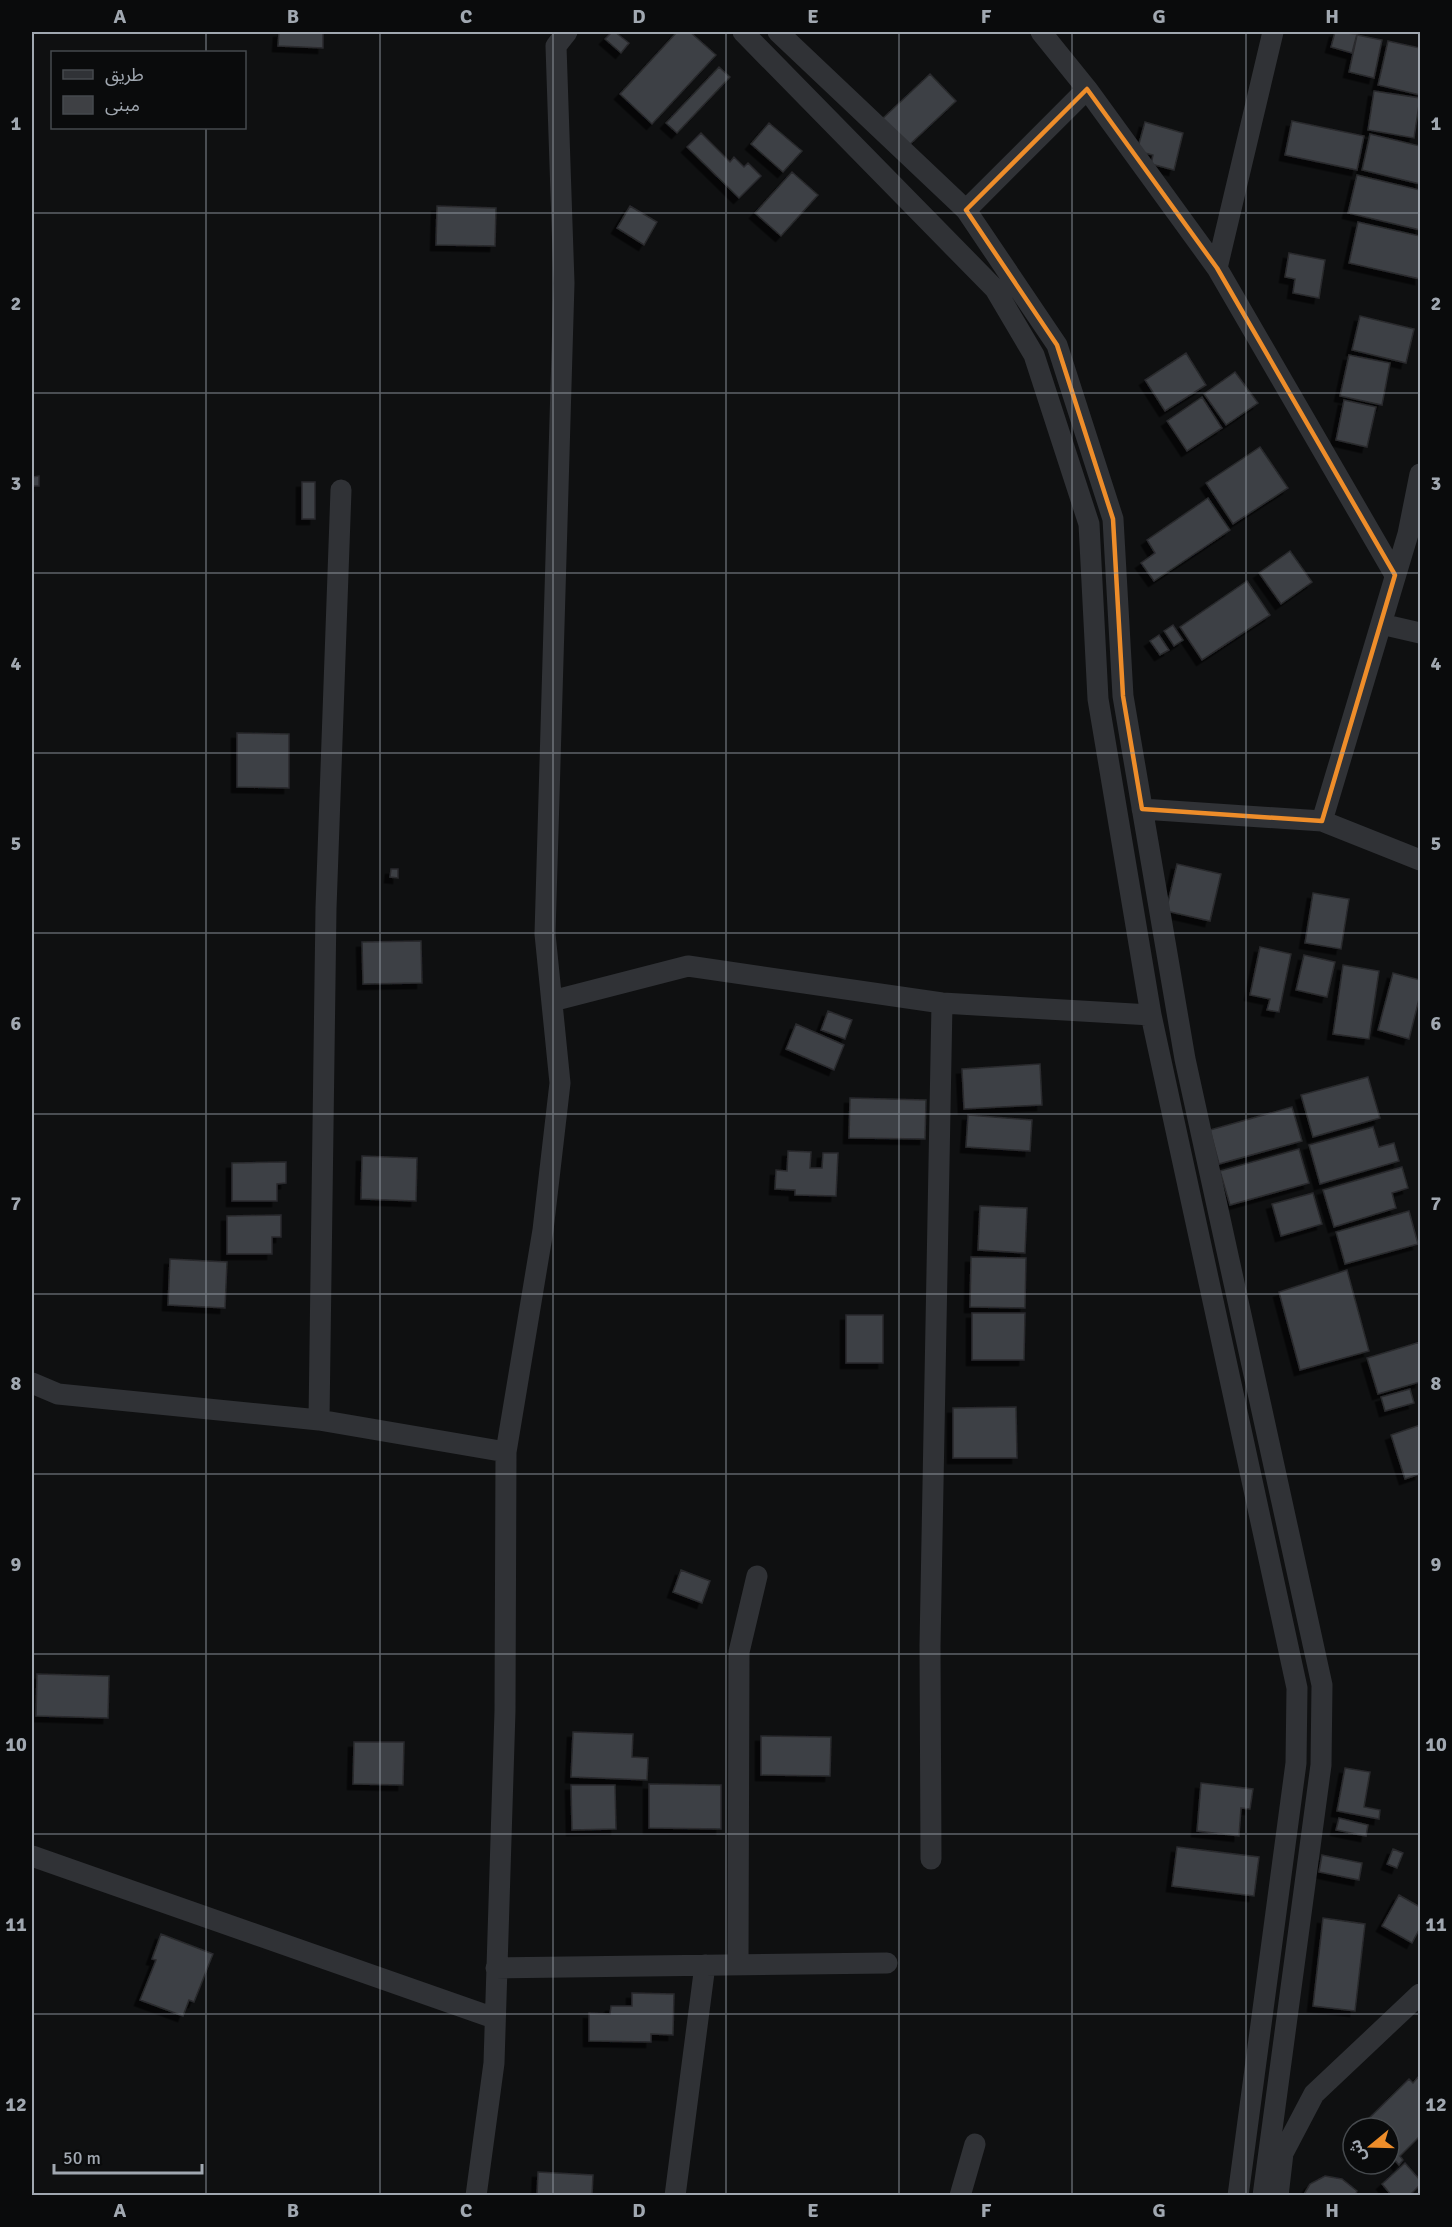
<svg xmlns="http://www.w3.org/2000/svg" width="1452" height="2227" viewBox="0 0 1452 2227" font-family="Signika,'Noto Sans Arabic',sans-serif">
<defs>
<filter id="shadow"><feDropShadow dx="-5.5" dy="5.5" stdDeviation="0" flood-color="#0009"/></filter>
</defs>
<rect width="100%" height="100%" fill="#0f1011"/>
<!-- building -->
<path fill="#3e4044" stroke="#292a2d" stroke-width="1.5" filter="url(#shadow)" d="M279,32h44v16l-45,-2z
M612,32h3l14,11 -8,10 -16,-14z
M677,32h13l26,23 -64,69 -32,-30z
M1335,32l22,2 -5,19 -21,-6z
M1357,35l25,5 -8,38 -25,-6z
M1388,41l32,7v47l-42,-10z
M719,67l11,10 -53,56 -11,-10z
M930,74l26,27 -50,47 -26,-27z
M1374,91l46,7 -6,40 -46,-8z
M1292,121l72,15 -7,34 -72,-15z
M1145,122l38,11 -9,37 -23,-6 2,-9 -16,-4z
M769,123l33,28 -19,21 -32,-28z
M701,133l29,29 4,-5 10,10 4,-4 13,13 -22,22 -52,-51z
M1370,134l50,12v38l-58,-14z
M792,172l26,23 -37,41 -26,-23z
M1357,175l63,15v40l-72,-17z
M437,206l59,2 -1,38 -59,-1z
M630,206l27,16 -13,23 -27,-17z
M1358,222l62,14v43l-71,-16z
M1289,253l36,7 -6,38 -26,-5 2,-14 -10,-2z
M1360,316l54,13 -8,34 -54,-13z
M1186,353l20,32 -41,26 -20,-31z
M1349,355l41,8 -8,42 -42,-9z
M1235,372l23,31 -32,22 -22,-31z
M1202,397l20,31 -35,23 -20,-30z
M1344,400l32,7 -9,40 -31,-7z
M1260,447l28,41 -55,36 -27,-41z
M32,463v14l7,-1v10h-7v11z
M302,482h13v37h-13z
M1208,498l22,32 -76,51 -13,-18 14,-10 -8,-13z
M1290,551l22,31 -31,22 -22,-31z
M1247,581l23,34 -68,45 -22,-33z
M1173,625l10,15 -9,6 -10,-15z
M1159,635l10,15 -9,5 -10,-14z
M237,733l52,1v54l-52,-1z
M1177,864l44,10 -11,47 -44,-10z
M391,869h7v9l-8,-1z
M1313,893l36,6 -8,50 -36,-6z
M421,941l1,42 -59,1 -1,-42z
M1260,947l31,7 -12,58 -12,-2 3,-11 -20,-4z
M1304,955l31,7 -8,35 -31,-7z
M1343,965l36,6 -10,68 -36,-5z
M1393,973l27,7v15l-11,44 -31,-9z
M828,1011l24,9 -7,19 -24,-9z
M796,1024l48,21 -10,25 -48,-21z
M1040,1064l2,41 -78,4 -2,-40z
M1368,1077l12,41 -67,19 -12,-42z
M850,1098l76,2 -1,39 -76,-1z
M1292,1107l10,34 -83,23 -9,-34z
M968,1115l64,5 -2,31 -64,-4z
M1373,1127l6,20 15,-4 5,18 -79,23 -11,-39z
M1299,1149l10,34 -79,22 -10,-34z
M788,1151l23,1 -1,16h12l1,-15h15l-2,43 -41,-1v-5l-20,-1 1,-19 11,1z
M362,1156l55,2 -1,43 -55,-2z
M286,1162v21l-9,1v17h-45v-38z
M1402,1167l6,21 -16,5 4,15 -62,19 -11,-37z
M1313,1193l9,31 -41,12 -9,-32z
M980,1206l47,2 -2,45 -47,-3z
M1409,1211l9,33 -73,20 -9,-32z
M281,1215v22h-9v17h-45v-38z
M971,1257l55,1 -1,50 -55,-1z
M170,1259l57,3 -2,46 -57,-3z
M1347,1270l22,81 -69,19 -21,-78z
M972,1313h53l-1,47h-52z
M846,1315h37v48h-37z
M1420,1342v40l-42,12 -11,-36z
M1410,1389l4,14 -29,8 -4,-14z
M1016,1407l1,51h-64v-50z
M1420,1425v49l-15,5 -14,-44z
M681,1570l29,11 -8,22 -29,-11z
M37,1674l72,2 -1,42 -72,-2z
M573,1732l60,2 -1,23 16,1 -1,22 -76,-3z
M761,1736l70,1 -1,39 -69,-1z
M354,1742h50l-1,43 -50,-1z
M1345,1768l25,4 -6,35 16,3 -1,9 -42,-8z
M1201,1783l52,6 -3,20 -9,-1 -2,28 -42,-5z
M649,1784l72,1v44l-72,-1z
M571,1785h44l1,44 -44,1z
M1339,1818l29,7 -2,11 -30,-6z
M1177,1847l82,10 -5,39 -82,-10z
M1393,1849l10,4 -6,15 -10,-4z
M1322,1855l40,8 -3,17 -40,-8z
M1399,1895l21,12v21l-8,15 -30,-17z
M1323,1918l42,6 -10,87 -42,-5z
M161,1934l52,20 -19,48 -5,-2 -6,16 -43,-16 16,-40 -4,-1z
M632,1993l42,1 -1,41 -22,-1v8l-62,-1v-28l21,1 1,-8h21z
M1420,2075v61l-20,20 3,4 -4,5 -8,-9 -2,2v-30l-29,-1 49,-48 4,4z
M1405,2163l15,17v5l-11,11h-17l-10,-12z
M538,2172l55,3 -1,21h-55z
M1325,2176l17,3 15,12 -2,5h-52l7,-12z"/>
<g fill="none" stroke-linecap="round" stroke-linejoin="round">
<!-- minor -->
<path stroke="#303236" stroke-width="21" d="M743,32l252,257 39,66 55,169 9,175 53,316 146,673 -1,75 -58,433
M778,32l188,178 91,135 56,174 10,177 62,363 137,626 -1,80 -58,431
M1041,32l46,57 130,179 178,307
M966,210l121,-121
M1217,268l56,-236
M1420,474l-12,60 -86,287 98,39
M1381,624l39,9
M1142,809l180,12
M552,1001l136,-35 254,37 209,12
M32,1383l26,11 261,26 187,32
M319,1420l7,-512 15,-418
M32,1856l462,162
M931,1859l-1,-213 12,-643
M738,1965l1,-313 18,-76
M496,1968l391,-5
M476,2196l18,-133 11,-352 1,-259 37,-222 17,-147 -15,-149 19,-651 -8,-237 11,-14
M675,2196l30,-231
M960,2196l15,-52
M1278,2196l5,-43 31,-59 106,-100"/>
</g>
<!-- marked area -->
<path fill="none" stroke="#ee8d2a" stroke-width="4.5" stroke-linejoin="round" d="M1087,89l130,179 178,307 -73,246 -180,-12 -19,-113 -10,-177 -56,-174 -91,-135z"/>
<!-- grid -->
<path fill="none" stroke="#a1a8b1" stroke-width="1.5" stroke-opacity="0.55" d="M206,32v20M380,32v2164M553,32v2164M726,32v2164M899,32v2164M1072,32v2164M1246,32v2164M206,128v2068M32,213h1388M32,393h1388M32,573h1388M32,753h1388M32,933h1388M32,1114h1388M32,1294h1388M32,1474h1388M32,1654h1388M32,1834h1388M32,2014h1388"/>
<!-- border -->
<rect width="1452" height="2227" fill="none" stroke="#0a0b0c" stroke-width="66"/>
<!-- legend -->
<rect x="51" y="51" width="195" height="78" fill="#0a0b0c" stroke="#464a4e" stroke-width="1.5"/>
<rect x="63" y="70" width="30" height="9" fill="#303236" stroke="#464a4e" stroke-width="1.5"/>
<text x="105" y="81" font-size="18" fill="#a1a8b1">طريق</text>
<rect x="63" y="96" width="30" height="18" fill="#3e4044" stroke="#464a4e" stroke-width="1.5"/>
<text x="105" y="111" font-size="18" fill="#a1a8b1">مبنى</text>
<!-- north arrow -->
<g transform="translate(1371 2146) rotate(251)"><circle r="28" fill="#0a0b0c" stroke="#464a4e" stroke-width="1.5"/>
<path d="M0-4.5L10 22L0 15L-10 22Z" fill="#ee8d2a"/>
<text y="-9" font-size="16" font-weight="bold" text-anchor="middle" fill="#a1a8b1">ش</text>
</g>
<!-- scale -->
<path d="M54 2164v9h148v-9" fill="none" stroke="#a1a8b1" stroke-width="3"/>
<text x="63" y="2164" font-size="18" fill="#a1a8b1" stroke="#0a0b0c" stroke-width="4.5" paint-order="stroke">50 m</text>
<rect x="33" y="33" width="1386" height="2161" fill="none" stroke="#a1a8b1" stroke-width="2"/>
<g font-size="20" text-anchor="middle" font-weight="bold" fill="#a1a8b1">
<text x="120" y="23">A</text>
<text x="293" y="23">B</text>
<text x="466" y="23">C</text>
<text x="639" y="23">D</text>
<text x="813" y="23">E</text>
<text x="986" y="23">F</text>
<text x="1159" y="23">G</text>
<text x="1332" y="23">H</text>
<text x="16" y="130">1</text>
<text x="1436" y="130">1</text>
<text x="16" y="310">2</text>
<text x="1436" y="310">2</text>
<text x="16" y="490">3</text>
<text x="1436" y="490">3</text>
<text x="16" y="670">4</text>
<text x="1436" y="670">4</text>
<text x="16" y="850">5</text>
<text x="1436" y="850">5</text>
<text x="16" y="1030">6</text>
<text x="1436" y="1030">6</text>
<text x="16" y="1210">7</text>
<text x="1436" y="1210">7</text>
<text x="16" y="1390">8</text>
<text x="1436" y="1390">8</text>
<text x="16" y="1571">9</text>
<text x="1436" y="1571">9</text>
<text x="16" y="1751">10</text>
<text x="1436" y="1751">10</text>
<text x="16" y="1931">11</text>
<text x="1436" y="1931">11</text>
<text x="16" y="2111">12</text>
<text x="1436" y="2111">12</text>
<text x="120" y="2217">A</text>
<text x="293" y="2217">B</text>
<text x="466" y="2217">C</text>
<text x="639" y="2217">D</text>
<text x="813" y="2217">E</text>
<text x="986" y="2217">F</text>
<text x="1159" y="2217">G</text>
<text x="1332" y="2217">H</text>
</g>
</svg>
